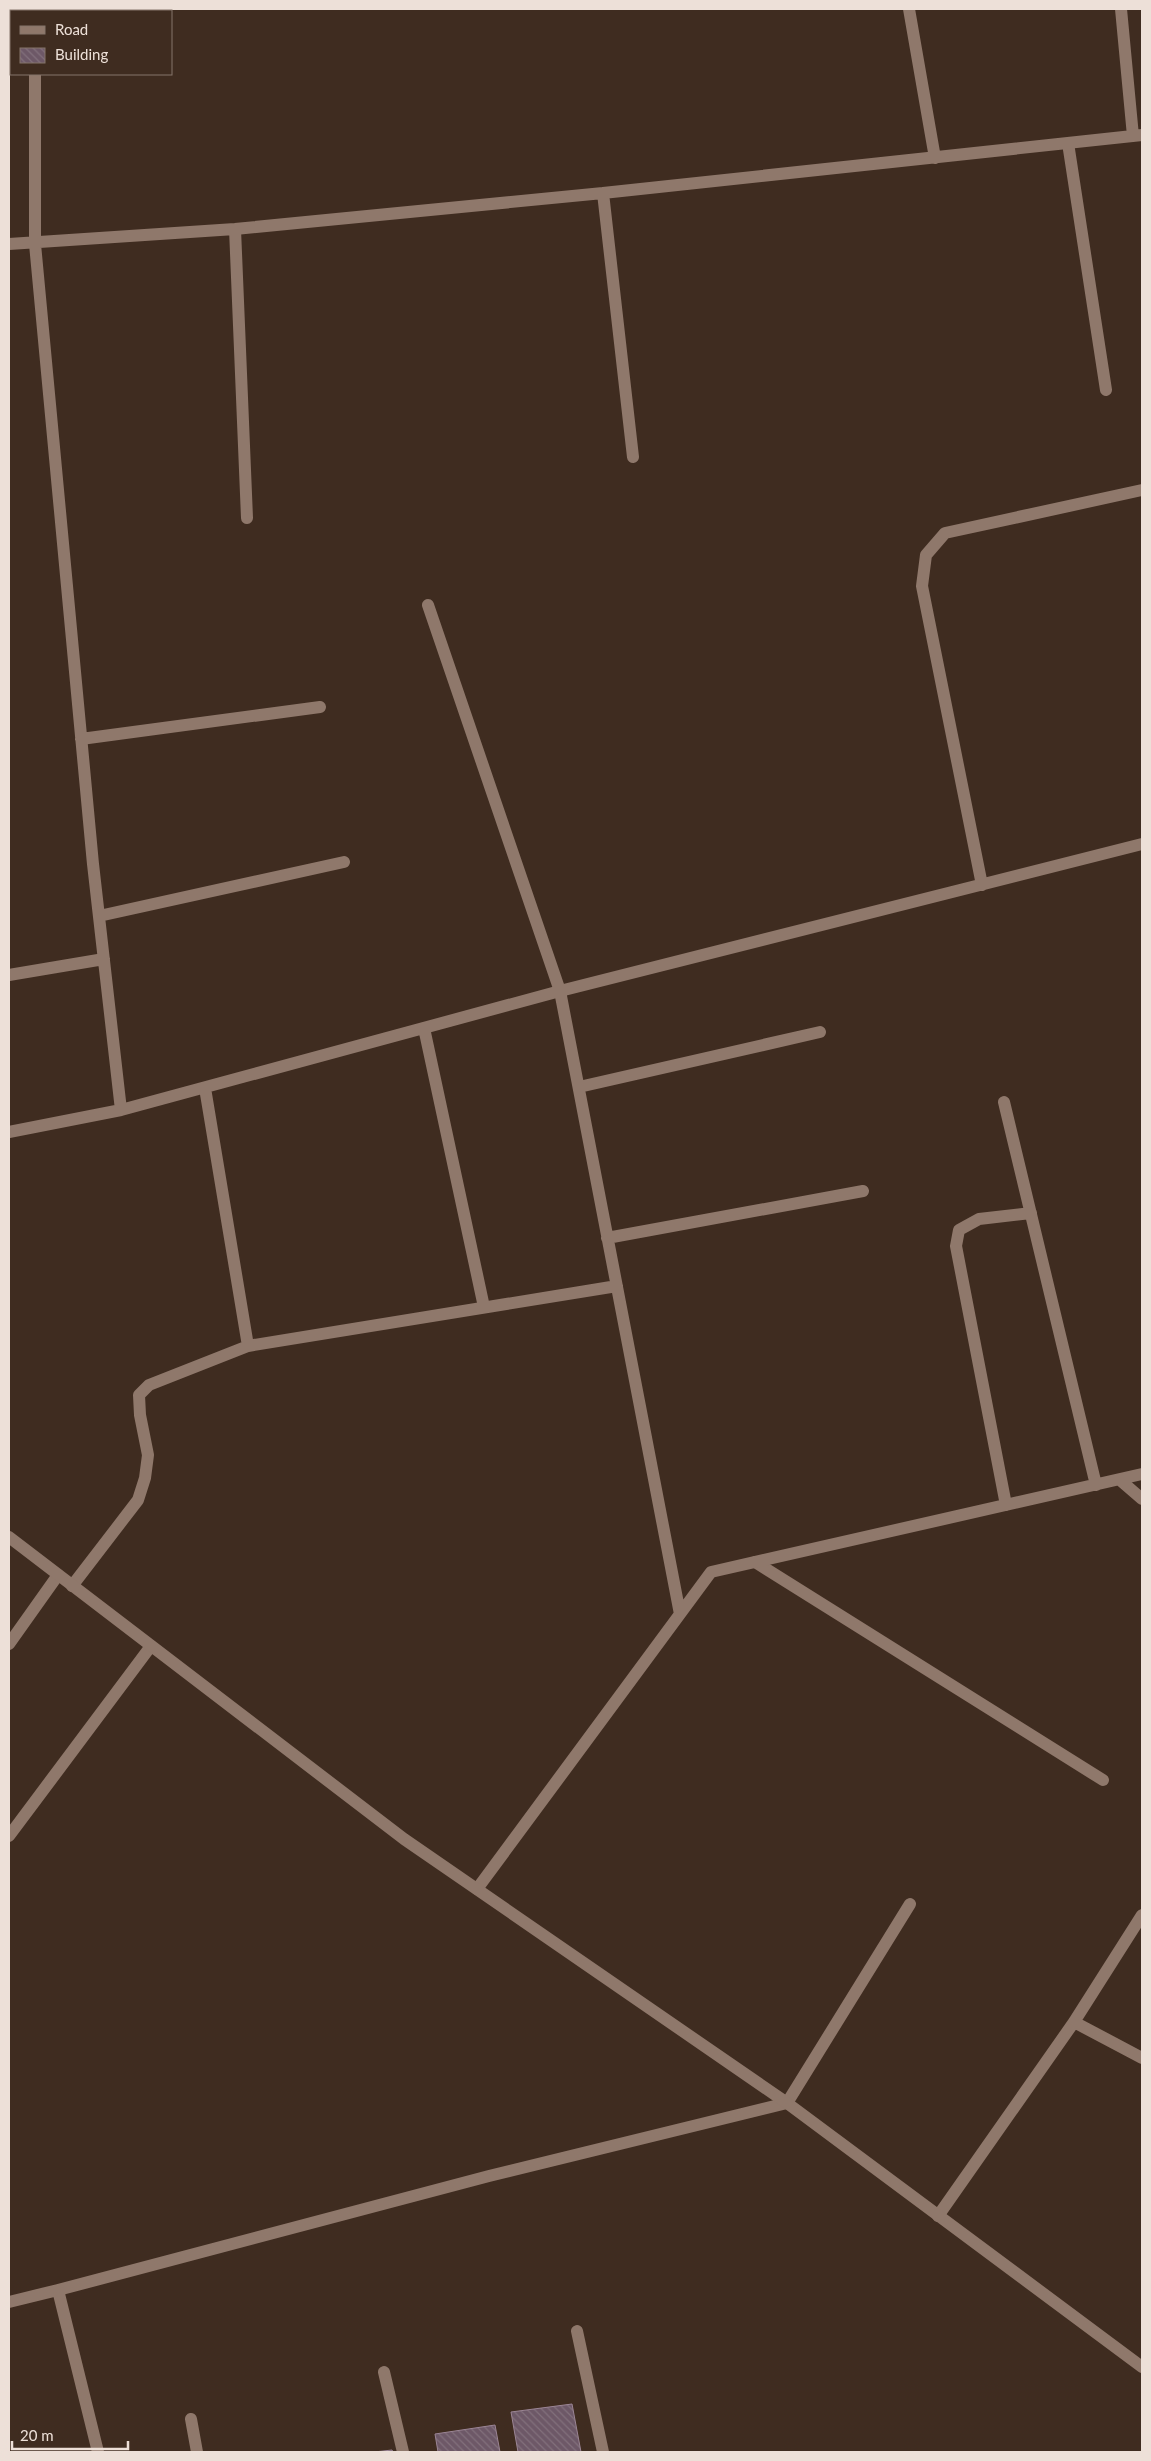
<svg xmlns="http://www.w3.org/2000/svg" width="1151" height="2461" viewBox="0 0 1151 2461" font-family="Lato,sans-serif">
<defs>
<pattern id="building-back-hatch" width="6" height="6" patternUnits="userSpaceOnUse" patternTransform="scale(1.25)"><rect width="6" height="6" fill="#6d5867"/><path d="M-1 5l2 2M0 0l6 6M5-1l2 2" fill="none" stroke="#82707c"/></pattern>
</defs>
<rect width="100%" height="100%" fill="#3f2c20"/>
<!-- building -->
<path fill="url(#building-back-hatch)" stroke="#9b8595" d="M572,2404l9,48h-63l-7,-40z
M495,2425l5,27h-62l-3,-18z
M392,2450l1,2h-19z"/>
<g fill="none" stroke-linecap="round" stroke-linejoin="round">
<!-- service -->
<path stroke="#8f786b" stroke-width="12" d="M755,1562l348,218"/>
<!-- minor -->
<path stroke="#8f786b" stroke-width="12" d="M909,9l26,149
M1121,9l12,127
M35,11v-2
M1068,143l38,247
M603,193l30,264
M235,229l12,289
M9,244l226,-15 368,-36 539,-58
M428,605l132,386 120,623
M81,739l239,-32
M982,885l-60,-299 4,-31 19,-22 197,-43
M99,916l245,-54
M9,975l95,-16
M424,1028l60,279
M579,1087l241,-55
M205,1088l43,258
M1004,1102l92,383
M121,1110l439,-119 582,-147
M9,1132l112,-22 -28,-246 -58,-620v-170
M607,1238l256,-47
M1120,1480l22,19
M1006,1505l-50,-259 3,-16 20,-11 52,-6
M72,1586l66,-86 7,-22 3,-23 -8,-40 -1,-20 10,-10 99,-39 369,-60
M9,1644l49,-69
M9,1836l142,-190
M477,1889l234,-317 431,-98
M1074,2022l68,36
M938,2216l136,-194 68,-107
M9,2302l49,-12
M577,2331l26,121
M384,2372l19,80
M191,2419l6,33
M98,2452l-40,-162 431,-114 298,-73 123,-199"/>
<!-- secondary -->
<path stroke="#8f786b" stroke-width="12" d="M9,1537l395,302 383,264 355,264"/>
</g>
<!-- border -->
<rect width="1151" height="2461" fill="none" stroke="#ede0d8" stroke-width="20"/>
<!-- legend -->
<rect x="10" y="10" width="162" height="65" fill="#3f2c20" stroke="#85746a"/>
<rect x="20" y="26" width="25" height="8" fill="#8f786b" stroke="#85746a"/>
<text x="55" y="35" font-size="15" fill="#ede0d8">Road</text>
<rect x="20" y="48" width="25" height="15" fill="url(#building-back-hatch)" stroke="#85746a"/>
<text x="55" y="60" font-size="15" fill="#ede0d8">Building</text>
<!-- scale -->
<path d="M12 2441v8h116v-8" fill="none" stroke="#ede0d8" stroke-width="2.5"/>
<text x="20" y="2441" font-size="15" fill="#ede0d8" stroke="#3f2c20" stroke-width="4" paint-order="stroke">20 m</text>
</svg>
